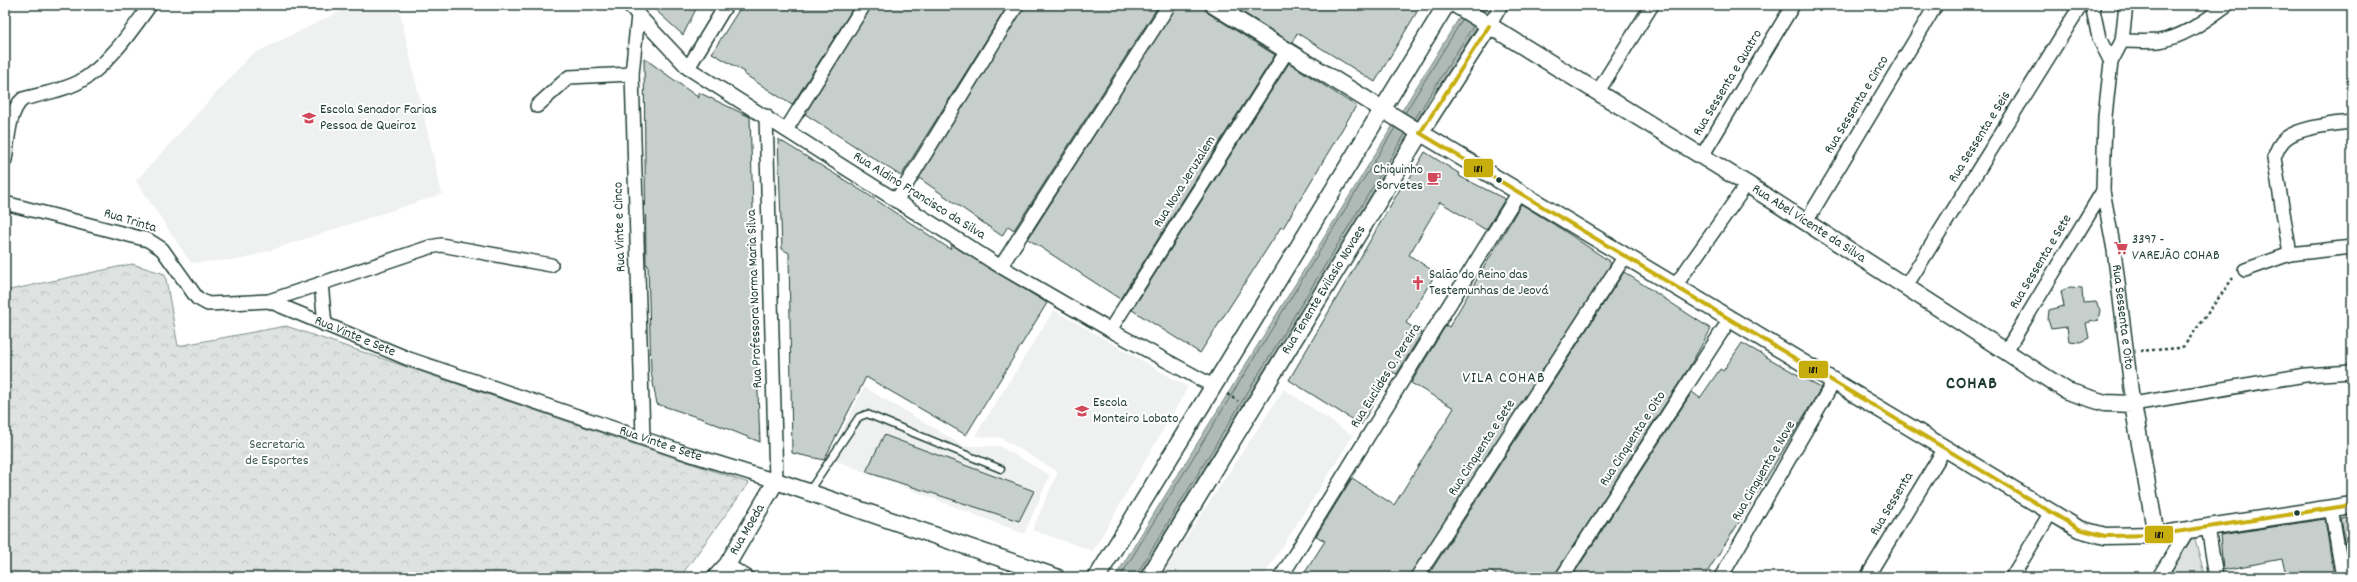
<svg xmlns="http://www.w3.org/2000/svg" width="2357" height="582" viewBox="0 0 2357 582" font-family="Dekko,sans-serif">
<defs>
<pattern id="forest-crowns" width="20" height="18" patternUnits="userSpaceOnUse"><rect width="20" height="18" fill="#dee3e2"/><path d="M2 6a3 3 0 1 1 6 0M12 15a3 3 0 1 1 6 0" fill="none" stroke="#bec4c2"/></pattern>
</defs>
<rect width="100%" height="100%" fill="#fff"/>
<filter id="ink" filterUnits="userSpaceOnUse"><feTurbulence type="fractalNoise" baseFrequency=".025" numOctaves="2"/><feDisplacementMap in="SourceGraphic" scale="8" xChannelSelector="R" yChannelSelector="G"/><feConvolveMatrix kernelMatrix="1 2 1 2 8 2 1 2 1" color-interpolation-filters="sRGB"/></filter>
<g filter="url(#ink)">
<!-- built -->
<path fill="#eef1f0" d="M353,5h45l44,189 -198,65 -53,4 -55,-82 115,-126z
M1054,310l134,77 -95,164 -61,-21 26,-58 -57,-34 -26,-2z
M864,387l100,59h35l51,29 -26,59 -195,-76z
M1284,389l69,47 -90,141h-103z"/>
<!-- forest -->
<path fill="url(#forest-crowns)" stroke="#7e908b" d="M132,264l33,10 13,72 108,-20 463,157 -69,94h-675v-286z"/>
<!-- park -->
<path fill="#dee3e2" stroke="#7e908b" d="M2194,535l11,42h-37z"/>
<!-- water -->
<path fill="#afbab7" stroke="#758883" d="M1467,5h23l-352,572h-23z"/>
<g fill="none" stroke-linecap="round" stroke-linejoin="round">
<!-- shore -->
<path stroke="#596f68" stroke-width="1" d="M1405,113l57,-93
M1415,119l58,-93
M1120,577l275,-449
M1135,577l270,-443"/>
</g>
<!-- building -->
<path fill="#c7cfcc" stroke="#1f3d34" d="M650,5h48l-15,30z
M742,5h113l-63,100 -48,-31 1,-2 -33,-19z
M872,5h136l-107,171 -96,-62z
M1025,5h134l-145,225 -6,-4 -6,10 -83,-58z
M1177,5h27l4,8 67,42 -155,244 -92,-60z
M1231,5h190l-46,77 -78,-49 -5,10z
M644,58l55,40 -1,-6 52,25 5,150h-2l7,175 -57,-23 -46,-15 -6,-32 -3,-107h-2z
M1289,63l67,43 -73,122 -2,-1 -81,126 -68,-43z
M778,139l89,55 83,55 2,-4 95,58 -81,132 -100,-58 -42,83 -32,-7 -3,-200 -7,-4z
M1425,152l35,22 -1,2 46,23 -19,31 -46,-28 -31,53 27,18 -30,50 16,10 -25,41 -5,-2 -31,53 -72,-45 114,-196 2,2z
M1521,204l42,26 46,31 2,3 -202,313h-107l23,-36 -9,-5 36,-58 42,27 60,-97 -43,-25 35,-58 3,2z
M1624,272l87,57 -23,40 -135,208h-54l-10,-7 -4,7h-58z
M2070,287l12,1 1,15 13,-1 4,8 -2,10 -12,3 3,15 -9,4 -11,-1 -2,-14 -16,2 -3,-9 1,-10 15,-4 -3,-15z
M1742,343l79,45 -76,125 -41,64h-122l-7,-5 117,-180 8,6 20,-29 3,2z
M884,435l150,56 -15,30 -153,-49z
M2352,516v35l-5,1 -6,-34z
M2325,519l9,58h-47l-5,-18 -59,11 -3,-35z"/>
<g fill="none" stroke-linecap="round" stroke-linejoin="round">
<defs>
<path id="service" d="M809,491l50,-74 8,-3 134,55"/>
<g id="minor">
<path d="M629,5l59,63 305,194 117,68 103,56"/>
<path d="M2092,5l7,33 12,24"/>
<path id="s1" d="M2126,5l-4,36 -11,21 -6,54 -2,75 11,59 19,154 172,-29 47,-3"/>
<path d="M638,15l-6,59 11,363"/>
<path d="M1489,26l12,-21"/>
<path d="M2122,41c12,0 25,1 37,0 26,-4 48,-22 68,-36"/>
<path d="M688,68l38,-63"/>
<path d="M1597,93l55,-88"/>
<path d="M537,106l32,-29 63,-3"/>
<path d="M786,130l78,-125"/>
<path d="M1702,156l91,-151"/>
<path d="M5,160c3,-18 3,-49 18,-61 18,-5 39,-8 56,-17 28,-15 53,-52 71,-77"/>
<path d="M896,201l121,-196"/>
<path d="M5,203l143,37 14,9 35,49 11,6 61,-3 161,-54 11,-2 110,20"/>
<path d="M1806,222l130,-217"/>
<path d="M2290,254l-16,-96c3,-8 5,-14 11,-19 12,-11 51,-16 67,-17"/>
<path d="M1001,266l168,-261"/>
<path d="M2245,270l45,-16 62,-7"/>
<path d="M321,283l4,42"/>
<path d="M1675,286l72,-102"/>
<path d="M1906,286l175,-281"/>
<path id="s2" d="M269,301l140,58 280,95 87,27 -10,-365"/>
<path d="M1110,330l177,-279"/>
<path d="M2006,351l97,-160"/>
<path d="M2331,508l12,69"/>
<path d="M2208,527l8,50"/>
<path d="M727,565l20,12"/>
<path d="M1281,577l238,-385"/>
<path d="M1417,577l208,-321"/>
<path d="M1562,577l168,-258"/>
<path d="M1721,577l113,-196"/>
<path d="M1867,577l78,-129"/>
<path d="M2012,577l39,-65"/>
<path d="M2159,577l28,-46"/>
</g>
<g id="tertiary">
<path d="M1213,5l203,125 663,399 26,7 51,-1 196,-30"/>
<path id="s3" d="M1456,5l291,179 320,207 38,12 28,1 23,131"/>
<path id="s4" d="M716,577l11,-12 49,-84 280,96"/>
<path d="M1097,577l349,-572"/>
<path id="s5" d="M1149,577l271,-444 69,-107"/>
</g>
</defs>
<!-- service casing -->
<use href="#service" stroke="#1f3d34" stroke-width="9"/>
<!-- minor casing -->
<use href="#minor" stroke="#1f3d34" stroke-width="16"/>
<!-- tertiary casing -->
<use href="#tertiary" stroke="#1f3d34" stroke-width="19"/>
<!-- path -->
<path stroke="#1f3d34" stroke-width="2.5" stroke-dasharray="3 3" stroke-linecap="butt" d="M2140,351l40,-3 4,-2 49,-68
M1227,394l11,7"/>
<!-- service -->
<use href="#service" stroke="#fff" stroke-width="6"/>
<!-- minor -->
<use href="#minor" stroke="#fff" stroke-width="13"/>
<!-- tertiary -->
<use href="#tertiary" stroke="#fff" stroke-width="16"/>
<defs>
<path id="bus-1" d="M1489,26l-69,107 659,396 26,7 51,-1 196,-30"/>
</defs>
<!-- bus-1 casing -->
<use href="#bus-1" stroke="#fff" stroke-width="7"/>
<!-- bus-1 -->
<use href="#bus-1" stroke="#c7ae0d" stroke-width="4"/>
</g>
</g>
<!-- icons -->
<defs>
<symbol id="school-bare" viewBox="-9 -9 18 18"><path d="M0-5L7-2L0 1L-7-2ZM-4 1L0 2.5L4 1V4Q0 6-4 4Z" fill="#d1495b" stroke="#fff" stroke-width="2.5" paint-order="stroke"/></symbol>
<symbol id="cafe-bare" viewBox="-9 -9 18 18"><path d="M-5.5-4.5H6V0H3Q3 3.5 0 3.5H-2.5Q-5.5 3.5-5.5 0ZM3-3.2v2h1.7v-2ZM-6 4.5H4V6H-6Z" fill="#d1495b" stroke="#fff" stroke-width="2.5" paint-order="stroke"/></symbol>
<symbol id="supermarket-bare" viewBox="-9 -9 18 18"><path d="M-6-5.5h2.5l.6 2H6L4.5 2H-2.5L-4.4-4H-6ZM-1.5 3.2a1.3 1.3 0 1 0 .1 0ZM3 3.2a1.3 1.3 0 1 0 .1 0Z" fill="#d1495b" stroke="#fff" stroke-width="2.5" paint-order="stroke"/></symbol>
<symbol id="church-bare" viewBox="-9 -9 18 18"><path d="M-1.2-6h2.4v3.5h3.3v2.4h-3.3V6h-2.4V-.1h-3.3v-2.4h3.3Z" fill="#d1495b" stroke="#fff" stroke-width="2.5" paint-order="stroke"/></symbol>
</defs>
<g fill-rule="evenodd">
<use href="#school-bare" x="299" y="108" width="20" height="20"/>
<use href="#cafe-bare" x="1424" y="168" width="20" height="20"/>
<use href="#supermarket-bare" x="2111" y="238" width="20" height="20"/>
<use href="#church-bare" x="1408" y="273" width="20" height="20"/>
<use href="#school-bare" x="1072" y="401" width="20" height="20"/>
</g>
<!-- markers -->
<g fill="#1f3d34" stroke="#fff" stroke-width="1.5">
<circle cx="1499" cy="180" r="3.5"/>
<circle cx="2297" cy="513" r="3.5"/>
</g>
<g text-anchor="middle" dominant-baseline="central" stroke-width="4" stroke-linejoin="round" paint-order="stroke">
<!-- street labels -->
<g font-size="14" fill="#1f3d34" stroke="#fff">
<text transform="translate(1728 83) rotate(-59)">Rua Sessenta e Quatro</text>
<text transform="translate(1857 105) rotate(-59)">Rua Sessenta e Cinco</text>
<text transform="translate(1980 137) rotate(-58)">Rua Sessenta e Seis</text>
<text transform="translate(1185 182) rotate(-58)">Rua Nova Jeruzalem</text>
<text transform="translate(919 196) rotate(32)">Rua Aldino Francisco da Silva</text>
<text transform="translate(130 221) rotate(17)">Rua Trinta</text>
<text stroke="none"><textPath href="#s3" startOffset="415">Rua Abel Vicente da Silva</textPath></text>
<text transform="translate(620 227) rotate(-92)">Rua Vinte e Cinco</text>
<text transform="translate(2041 262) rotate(-59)">Rua Sessenta e Sete</text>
<text stroke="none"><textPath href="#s5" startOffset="336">Rua Tenente Evilasio Novaes</textPath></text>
<text transform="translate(755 299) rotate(-92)">Rua Professora Norma Maria Silva</text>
<text stroke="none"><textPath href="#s1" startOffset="317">Rua Sessenta e Oito</textPath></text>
<text stroke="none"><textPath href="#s2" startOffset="93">Rua Vinte e Sete</textPath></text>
<text transform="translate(1386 376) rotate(-58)">Rua Euclides O. Pereira</text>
<text transform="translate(1633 439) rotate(-57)">Rua Cinquenta e Oito</text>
<text stroke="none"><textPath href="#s2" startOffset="417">Rua Vinte e Sete</textPath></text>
<text transform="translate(1482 448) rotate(-57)">Rua Cinquenta e Sete</text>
<text transform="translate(1764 471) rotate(-60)">Rua Cinquenta e Nove</text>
<text transform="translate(1892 504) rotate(-59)">Rua Sessenta</text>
<text stroke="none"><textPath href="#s4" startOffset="57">Rua Moeda</textPath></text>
</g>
<!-- poi labels -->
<g font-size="14" fill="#1f3d34" stroke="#fff" text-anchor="start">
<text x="320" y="110">Escola Senador Farias<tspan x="320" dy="16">Pessoa de Queiroz</tspan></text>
<text x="1423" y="170" text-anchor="end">Chiquinho<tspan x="1423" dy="16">Sorvetes</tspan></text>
<text x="2132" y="240">3397 -<tspan x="2132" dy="16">VAREJÃO COHAB</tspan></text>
<text x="1429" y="275">Salão do Reino das<tspan x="1429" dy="16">Testemunhas de Jeová</tspan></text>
<text x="1093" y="403">Escola<tspan x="1093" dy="16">Monteiro Lobato</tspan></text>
</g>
<!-- park labels -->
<g font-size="14" fill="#455e57" stroke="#fff">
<text x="277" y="445">Secretaria<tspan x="277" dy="16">de Esportes</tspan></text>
</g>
<!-- quarter labels -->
<g font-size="16" letter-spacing="1" fill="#1f3d34" stroke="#fff">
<text x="1504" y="378">VILA COHAB</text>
</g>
<!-- district labels -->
<g font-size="18" font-weight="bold" letter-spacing="1" fill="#1f3d34" stroke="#fff">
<text x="1972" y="384">COHAB</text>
</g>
</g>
<g stroke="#fff" stroke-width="1.5">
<rect x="1463" y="158" width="31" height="20" rx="4" fill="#c7ae0d"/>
<rect x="1798" y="360" width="31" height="19" rx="4" fill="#c7ae0d"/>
<rect x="2144" y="525" width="30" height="19" rx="4" fill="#c7ae0d"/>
</g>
<g font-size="11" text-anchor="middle" font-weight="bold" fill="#111">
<text x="1478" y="172">181</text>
<text x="1813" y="373">181</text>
<text x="2159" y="538">181</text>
</g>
<!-- margin -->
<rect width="2357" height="582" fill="none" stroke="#fff" stroke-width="20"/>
<rect x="10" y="10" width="2337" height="562" fill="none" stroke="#1f3d34" stroke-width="1.5" filter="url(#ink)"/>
</svg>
